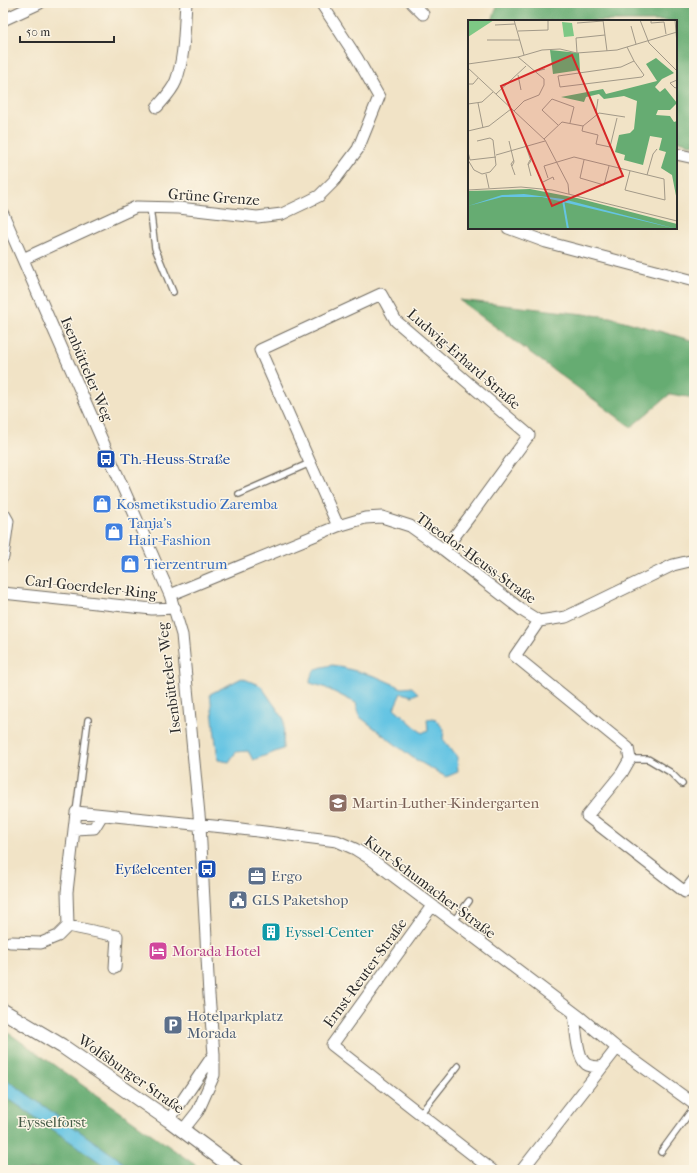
<svg xmlns="http://www.w3.org/2000/svg" width="697" height="1173" viewBox="0 0 697 1173" font-family="'IM FELL French Canon',serif">
<rect width="100%" height="100%" fill="#fcf5e5"/>
<filter id="ink" filterUnits="userSpaceOnUse"><feTurbulence type="fractalNoise" baseFrequency=".025" numOctaves="2"/><feDisplacementMap in="SourceGraphic" scale="8" xChannelSelector="R" yChannelSelector="G"/><feConvolveMatrix kernelMatrix="1 2 1 2 8 2 1 2 1" color-interpolation-filters="sRGB"/></filter>
<filter id="wash" filterUnits="userSpaceOnUse"><feTurbulence type="fractalNoise" baseFrequency=".012" numOctaves="4" result="noise"/><feDisplacementMap in="SourceGraphic" scale="16" xChannelSelector="R" yChannelSelector="G"/><feGaussianBlur stdDeviation="0.9" result="paint"/><feColorMatrix in="noise" values="0 0 0 0 0 0 0 0 0 0 0 0 0 0 0 0 0 1.4 0 .05"/><feComposite in="paint" operator="in"/></filter>
<g filter="url(#wash)">
<rect width="100%" height="100%" fill="#f1e3c6"/>
<!-- forest -->
<path fill="#66ac72" stroke="#486c4e" d="M498,3h196v142l-18,-5v-119h-184z
M459,300l151,17 84,24v57l-24,-4 -39,33z
M3,1029l198,140 1,1h-199z"/>
<!-- water -->
<path fill="#65c4e3" stroke="#487887" d="M333,665l42,11 27,12 10,-1 6,6 -6,3 -11,-3 -7,15 28,25 6,-3 -1,-11 7,-1 10,11 -1,10 14,18 1,15 -12,5 -33,-19 -53,-41 -4,-14 -32,-16 -14,-4c0,-15 11,-16 23,-18z
M242,678l19,8 23,33 -1,30 -30,11 -5,-9 -12,1 -7,10 -11,-2 -8,-66z
M3,1077l113,80 17,13h-22l-108,-75z"/>
</g>
<g filter="url(#ink)">
<g fill="none" stroke-linecap="round" stroke-linejoin="round">
<defs>
<path id="service" d="M150,207l5,41 18,44
M239,494l71,-31
M630,759h18l22,13 12,12
M76,812l12,-92
M453,922l16,-21
M420,1114l38,-48
M661,1152l33,-45"/>
<path id="minor" d="M412,3l11,11
M3,20l37,-17
M157,107c7,-8 15,-16 19,-26 9,-25 8,-52 10,-78
M676,154l18,4
M3,214l167,381 12,40 18,190 9,170 5,59v21l-16,36 -15,19
M508,228l38,14 148,39
M23,259l113,-52 43,1 78,9 25,-3 25,-12 12,-6 15,-15 24,-32 21,-52 -22,-39 -36,-55
M338,526l-78,-176 121,-56 15,27 133,114 -56,77 -29,38
M3,557l5,-36 -4,-7
M3,593l149,16 23,-1
M170,595l168,-69 27,-8 17,-1 28,9 34,24 79,61 16,10 27,-4 107,-52 21,-5
M539,621l-24,35 113,92 2,11 -8,14 -35,43 98,76 9,-12
M74,829l20,-1 8,-13
M432,906l-100,139 160,125
M68,926l-1,-34 9,-80 157,16 104,13 18,8 16,10 210,159 36,30 77,56
M10,942l31,1 17,-7 10,-10 49,10 -2,32
M574,1014c2,12 2,42 12,50 4,3 11,3 16,3
M169,1120l45,-66
M522,1170l95,-122"/>
<path id="tertiary" d="M3,1011l59,35 107,74 67,50"/>
</defs>
<!-- service casing -->
<use href="#service" stroke="#706b61" stroke-width="8"/>
<!-- minor casing -->
<use href="#minor" stroke="#706b61" stroke-width="13"/>
<!-- tertiary casing -->
<use href="#tertiary" stroke="#706b61" stroke-width="16"/>
<!-- service -->
<use href="#service" stroke="#fff" stroke-width="5.5"/>
<!-- minor -->
<use href="#minor" stroke="#fff" stroke-width="11"/>
<!-- tertiary -->
<use href="#tertiary" stroke="#fff" stroke-width="14"/>
</g>
</g>
<!-- icons -->
<defs>
<symbol id="bus-square" viewBox="-11 -11 22 22"><rect x="-9" y="-9" width="18" height="18" rx="4" fill="#1a4fb4" stroke="#fcf5e5"/><path d="M-5-6H5V4H4V6H2V4H-2V6H-4V4H-5ZM-3.5-4V0h7V-4ZM-3.5 1.2v1.5H-2V1.2ZM2 1.2v1.5H3.5V1.2Z" fill="#fff"/></symbol>
<symbol id="shop-square" viewBox="-11 -11 22 22"><rect x="-9" y="-9" width="18" height="18" rx="4" fill="#3f7fe0" stroke="#fcf5e5"/><path d="M-5-2.5h2.3a2.7 3.5 0 0 1 5.4 0H5L5.5 6h-11ZM-1.5-2.5h3a1.5 2.3 0 0 0-3 0Z" fill="#fff"/></symbol>
<symbol id="school-square" viewBox="-11 -11 22 22"><rect x="-9" y="-9" width="18" height="18" rx="4" fill="#8d6e63" stroke="#fcf5e5"/><path d="M0-5L7-2L0 1L-7-2ZM-4 1L0 2.5L4 1V4Q0 6-4 4Z" fill="#fff"/></symbol>
<symbol id="office-square" viewBox="-11 -11 22 22"><rect x="-9" y="-9" width="18" height="18" rx="4" fill="#5c6f8a" stroke="#fcf5e5"/><path d="M-6-3h4V-5.5h4V-3h4V5H-6ZM-1-4.5V-3h2v-1.5ZM-6 0V1H6V0Z" fill="#fff"/></symbol>
<symbol id="civic-square" viewBox="-11 -11 22 22"><rect x="-9" y="-9" width="18" height="18" rx="4" fill="#5c6f8a" stroke="#fcf5e5"/><path d="M-.6-6.5H3V-4.5H.6V-3L4-1V1h2V6H-6V1h2V-1L-.6-3ZM-1.2 2.5V6h2.4V2.5Z" fill="#fff"/></symbol>
<symbol id="building-square" viewBox="-11 -11 22 22"><rect x="-9" y="-9" width="18" height="18" rx="4" fill="#0f9aa8" stroke="#fcf5e5"/><path d="M-4-6H4V6H1V3H-1V6H-4ZM-2.5-4.3h1.7v1.8h-1.7ZM.8-4.3h1.7v1.8H.8ZM-2.5-1h1.7V.8h-1.7ZM.8-1h1.7V.8H.8Z" fill="#fff"/></symbol>
<symbol id="hotel-square" viewBox="-11 -11 22 22"><rect x="-9" y="-9" width="18" height="18" rx="4" fill="#d1479c" stroke="#fcf5e5"/><path d="M-6-4.5h1.5V1H6V5H4.5V3h-9V5H-6ZM-4 0a1.8 1.8 0 1 1 3.6 0ZM.5 0V-2.5h3Q6-2.5 6 0Z" fill="#fff"/></symbol>
<symbol id="parking-square" viewBox="-11 -11 22 22"><rect x="-9" y="-9" width="18" height="18" rx="4" fill="#5c6f8a" stroke="#fcf5e5"/><path d="M-3.5-5.5H1a3.5 3.5 0 0 1 0 7H-1V5.5H-3.5ZM-1-3.4V-.6H.8a1.4 1.4 0 0 0 0-2.8Z" fill="#fff"/></symbol>
</defs>
<g fill-rule="evenodd">
<use href="#bus-square" x="95" y="448" width="22" height="22"/>
<use href="#shop-square" x="91" y="493" width="22" height="22"/>
<use href="#shop-square" x="103" y="521" width="22" height="22"/>
<use href="#shop-square" x="119" y="553" width="22" height="22"/>
<use href="#school-square" x="327" y="792" width="22" height="22"/>
<use href="#bus-square" x="196" y="858" width="22" height="22"/>
<use href="#office-square" x="246" y="865" width="22" height="22"/>
<use href="#civic-square" x="227" y="889" width="22" height="22"/>
<use href="#building-square" x="260" y="921" width="22" height="22"/>
<use href="#hotel-square" x="147" y="940" width="22" height="22"/>
<use href="#parking-square" x="162" y="1014" width="22" height="22"/>
</g>
<g text-anchor="middle" dominant-baseline="central" stroke-width="3" stroke-linejoin="round" paint-order="stroke">
<!-- street labels -->
<g font-size="15" fill="#2b2b2b" stroke="#fcf5e5">
<text transform="translate(214 197) rotate(4)">Grüne Grenze</text>
<text transform="translate(464 359) rotate(41)">Ludwig-Erhard-Straße</text>
<text transform="translate(87 369) rotate(67)">Isenbütteler Weg</text>
<text transform="translate(476 558) rotate(36)">Theodor-Heuss-Straße</text>
<text transform="translate(91 587) rotate(6)">Carl-Goerdeler-Ring</text>
<text transform="translate(169 678) rotate(-97)">Isenbütteler Weg</text>
<text transform="translate(430 887) rotate(37)">Kurt-Schumacher-Straße</text>
<text transform="translate(365 973) rotate(-54)">Ernst-Reuter-Straße</text>
<text transform="translate(131 1074) rotate(35)">Wolfsburger Straße</text>
</g>
<!-- transit labels -->
<g font-size="15" fill="#164399" stroke="#fcf5e5" text-anchor="start">
<text x="120" y="459">Th.-Heuss-Straße</text>
<text x="193" y="869" text-anchor="end">Eyßelcenter</text>
</g>
<!-- shop labels -->
<g font-size="15" fill="#366cbe" stroke="#fcf5e5" text-anchor="start">
<text x="116" y="504">Kosmetikstudio Zaremba</text>
<text x="128" y="523">Tanja's<tspan x="128" dy="17">Hair-Fashion</tspan></text>
<text x="144" y="564">Tierzentrum</text>
</g>
<!-- education labels -->
<g font-size="15" fill="#785e54" stroke="#fcf5e5" text-anchor="start">
<text x="352" y="803">Martin-Luther-Kindergarten</text>
</g>
<!-- service labels -->
<g font-size="15" fill="#4e5e75" stroke="#fcf5e5" text-anchor="start">
<text x="271" y="876">Ergo</text>
<text x="252" y="900">GLS Paketshop</text>
<text x="187" y="1016">Hotelparkplatz<tspan x="187" dy="17">Morada</tspan></text>
</g>
<!-- culture labels -->
<g font-size="15" fill="#0d838f" stroke="#fcf5e5" text-anchor="start">
<text x="285" y="932">Eyssel-Center</text>
</g>
<!-- hotel labels -->
<g font-size="15" fill="#b23c85" stroke="#fcf5e5" text-anchor="start">
<text x="172" y="951">Morada Hotel</text>
</g>
<!-- park labels -->
<g font-size="15" fill="#445a46" stroke="#fcf5e5">
<text x="52" y="1122">Eysselforst</text>
</g>
</g>
<!-- overview -->
<g transform="translate(468 20)">
<rect width="209" height="209" fill="#f1e3c6"/>
<path d="M0,0h26l-26,17zM94,2l10,1 2,13 -10,1z" fill="#7ec885"/>
<path d="M82,30l29,3 1,17 -27,4zM188,38l18,15 -12,6 -7,8 5,5 5,-4 12,15 -7,7h-12l-2,5 14,1 4,6 3,-1v80l-5,-26 -11,-7 5,-16 -7,-2 3,-12 -12,-2 -7,29 -19,-5 1,-5 -10,-3 4,-17 11,-2 4,-4 3,-28 -13,-5 -20,3 -5,-5 -13,3 -2,5 -23,-5 42,-8 3,5 51,-13 -11,-17zM62,169l47,9 100,26v5h-209v-38z" fill="#66ac72"/>
<path d="M56,174l39,5 114,30 -135,-32h-40l-34,9 34,-11z" fill="#65c4e3"/>
<path fill="none" stroke="#65c4e3" stroke-width="2" d="M95,180l5,29"/>
<path fill="none" stroke="#a29988" stroke-width="1" d="M46,0l10,35M135,0l4,31M172,0l9,23 28,28M183,0v3l13,-1 2,12M207,0l2,24M109,3l26,-2M27,5l20,-1M163,6l5,18M50,11l30,-1v-10M19,20h33M159,27l7,14 -13,6 -63,9 2,11 82,-10 2,-2 -10,-14M109,33l-1,-15 29,-3M0,44l50,-7 24,-7 18,-1 17,4 40,-3 60,-18M0,48l77,72 23,44 1,10M65,52l12,-3M50,55l3,15M209,60l-7,3 5,5 2,-1M0,64h5l5,-6M28,74l30,-28M10,83l5,25M0,84l14,-2 11,-10M46,91l10,-10 15,-6 5,-10v-6l-26,-22M128,93l2,-14M90,105l-16,-15 10,-11 22,8 -4,16M115,106l-1,5 16,4 -2,9 14,3 7,-29M0,111l21,-5 22,-17M55,118l8,23 -3,4M76,119l18,-17 21,4 16,-13 26,4M41,121l5,21 -2,4M0,132l2,8 26,-3M28,135l49,-14M0,140l6,10 8,4 8,-2 6,-7 -3,-25 -3,-2 -13,3M46,140l-3,4 4,11M62,140l-2,4 3,12M116,140l-4,18 24,7 5,-19M18,154l3,14M179,155l6,-21 4,-5M80,158l-4,-12 30,-9 90,22 1,21 -40,-10 5,-19M75,162l10,-5 1,3M0,170l53,-3 31,3 125,31"/>
<path fill="#d62828" fill-opacity="0.15" stroke="#d62828" stroke-width="2" d="M104,35l51,121 -71,30 -51,-120z"/>
<rect width="209" height="209" fill="none" stroke="#2b2b2b" stroke-width="2"/>
</g>
<!-- margin -->
<rect width="697" height="1173" fill="none" stroke="#fcf5e5" stroke-width="16"/>
<!-- scale -->
<path d="M20 36v6h94v-6" fill="none" stroke="#2b2b2b" stroke-width="2"/>
<text x="26" y="36" font-size="12" fill="#2b2b2b" stroke="#fcf5e5" stroke-width="3" paint-order="stroke">50 m</text>
</svg>
